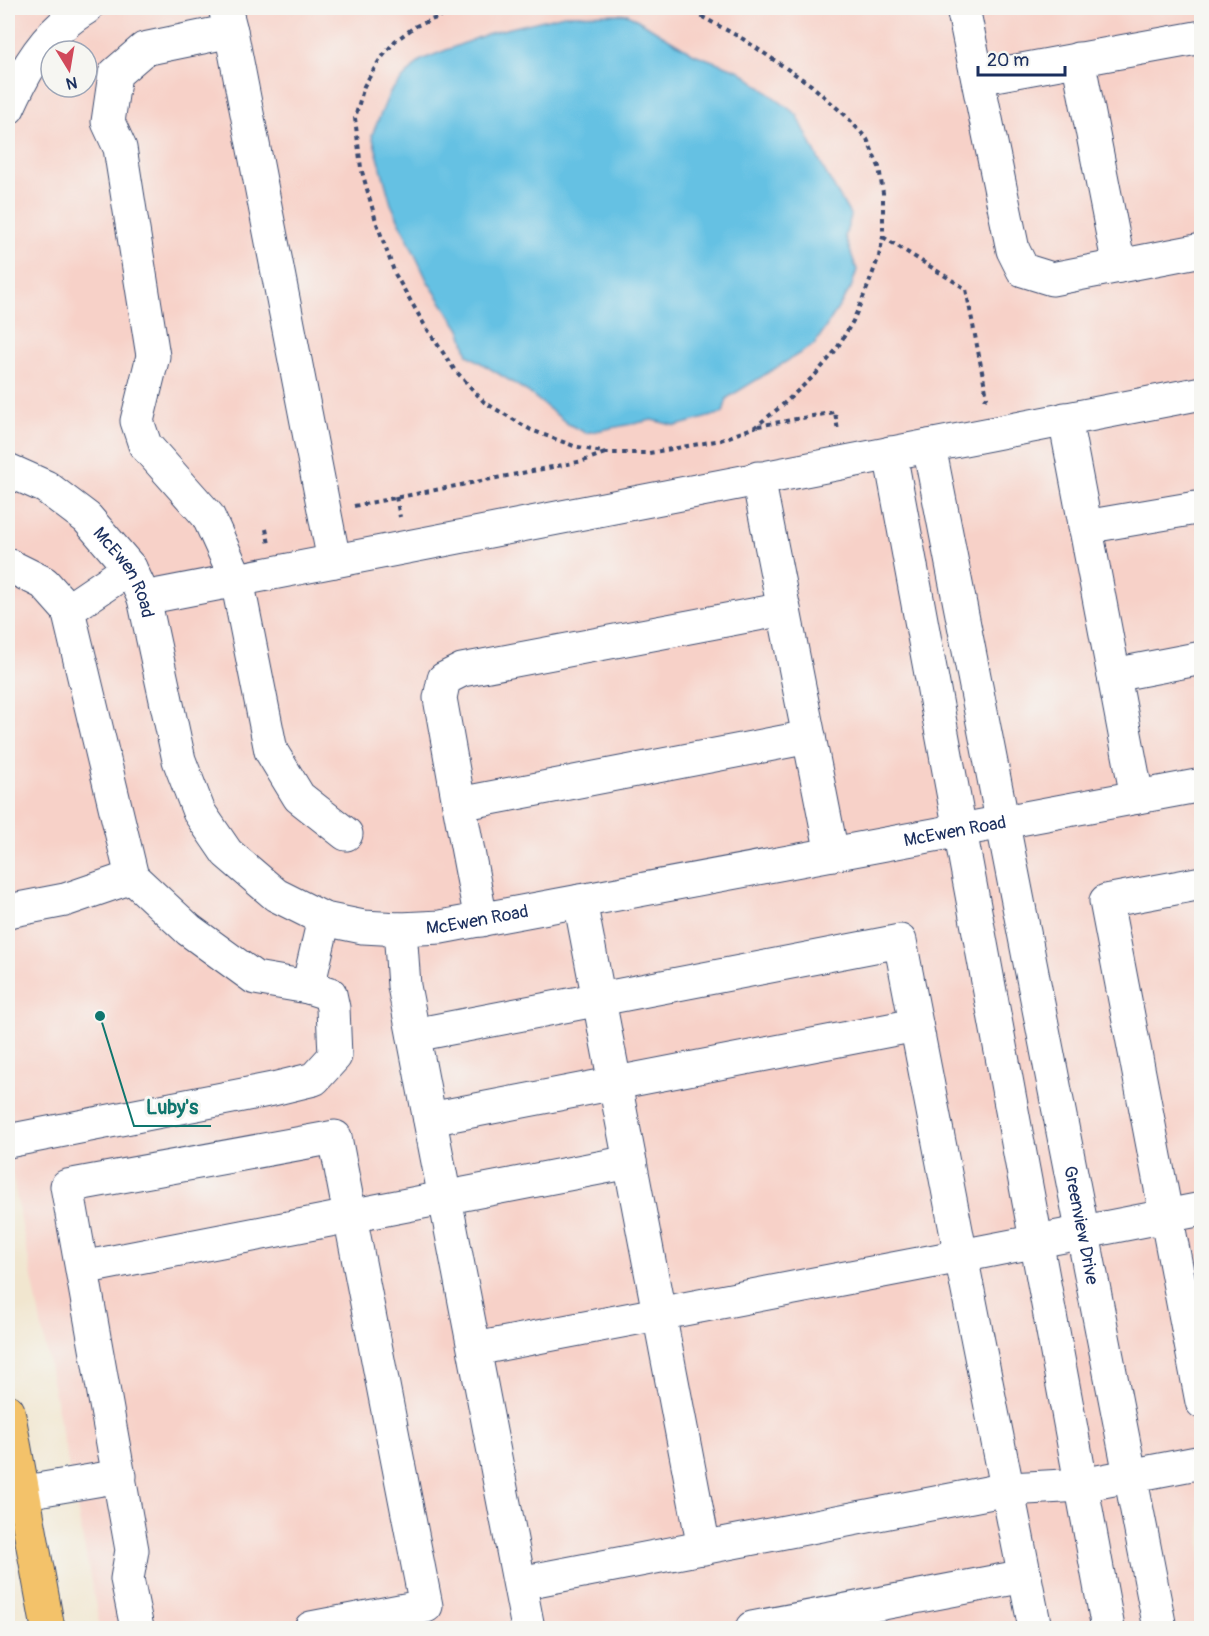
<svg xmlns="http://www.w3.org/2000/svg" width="1209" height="1636" viewBox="0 0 1209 1636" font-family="Pangolin,sans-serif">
<rect width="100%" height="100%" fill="#f6f6f2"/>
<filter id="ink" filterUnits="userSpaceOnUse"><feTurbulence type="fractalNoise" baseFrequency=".0167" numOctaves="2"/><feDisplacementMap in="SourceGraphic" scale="12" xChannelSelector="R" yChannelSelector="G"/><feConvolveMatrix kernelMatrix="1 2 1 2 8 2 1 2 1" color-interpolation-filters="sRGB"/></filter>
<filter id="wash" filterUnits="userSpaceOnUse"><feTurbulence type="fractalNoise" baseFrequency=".008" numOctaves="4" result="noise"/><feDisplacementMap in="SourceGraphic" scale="24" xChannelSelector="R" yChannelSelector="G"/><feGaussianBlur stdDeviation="1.35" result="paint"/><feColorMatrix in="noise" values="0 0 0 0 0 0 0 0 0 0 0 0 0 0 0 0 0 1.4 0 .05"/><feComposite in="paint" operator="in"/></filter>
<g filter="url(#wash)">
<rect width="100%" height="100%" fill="#f1e6cf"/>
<!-- built -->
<path fill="#f7d1c8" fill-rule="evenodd" d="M8,8h1193v1620h-1101l-92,-475zM51,51h36v36h-36z"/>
<!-- water -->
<path fill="#65c1e3" stroke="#4078a0" stroke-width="1.5" d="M628,14l66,40 46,17 57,44 27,55 27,46 -6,20 12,34 -6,18 -36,56 -88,54 -4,15 -47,13 -24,-6 -66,13 -18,-9 -40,-32 -60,-37 -7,-24 -33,-49 -37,-78 -19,-69 18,-43 31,-32 69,-27 74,-18z"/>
</g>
<g filter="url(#ink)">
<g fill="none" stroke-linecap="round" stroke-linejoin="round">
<defs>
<g id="minor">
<path d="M225,8l6,23 -87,18 -29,25 -7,48 12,26 33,208 -16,65 8,24 63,71 29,64 34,171 28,46 47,37"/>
<path d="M963,8l50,242 10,20 29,9 150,-29"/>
<path d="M231,31l103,530"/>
<path d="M1078,59l41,207"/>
<path d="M978,78l224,-41"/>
<path d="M8,108c14,-31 29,-60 55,-83 7,-7 15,-12 23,-17"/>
<path d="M1065,419l72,378"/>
<path id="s1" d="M929,446l231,1182"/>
<path d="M890,453l218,1175"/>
<path id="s2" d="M8,470l38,17 41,31 43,50 14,30 35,162 20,52 28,41 49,42 48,24 39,8 37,2 41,-2 761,-142"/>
<path d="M758,478l74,376"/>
<path d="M1085,527l117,-20"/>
<path d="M8,565l36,18 24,27"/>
<path d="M130,568l-62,42 64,267 57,53 66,48 53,9 16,-68"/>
<path d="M144,598l1058,-205"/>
<path d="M784,609l-322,61 -18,9 -4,19 19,106 350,-67"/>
<path d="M1114,675l88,-17"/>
<path d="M459,804l22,116"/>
<path d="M1202,883l-96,18 96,501"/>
<path d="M580,901l124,647"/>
<path d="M8,911l57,-11 67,-23"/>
<path d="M400,929l4,57 124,642"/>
<path d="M414,1035l486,-94 61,315 -486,93"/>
<path d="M430,1119l486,-94"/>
<path d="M8,1141l265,-52 41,-10 21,-23 -2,-48 -3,-14 -22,-7"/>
<path d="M82,1268l268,-52 -15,-79 -268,49 65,364 -5,29 10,49"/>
<path d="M8,1495l112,-19"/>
<path d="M520,1583l488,-94 74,-4 120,-23"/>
<path d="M311,1628l115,-22 -76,-390 280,-54"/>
<path d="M752,1628l273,-52"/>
<path d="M1035,1628l-74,-372 241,-47"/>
</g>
<path id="major" d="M8,1411l40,217"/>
</defs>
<!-- minor casing -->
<use href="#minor" stroke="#3b4a6f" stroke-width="35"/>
<!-- major casing -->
<use href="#major" stroke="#3b4a6f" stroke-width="35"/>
<!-- path -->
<path stroke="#3b4a6f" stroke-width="4" stroke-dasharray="4.5 4.5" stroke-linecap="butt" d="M461,8l-45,18 -21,15 -16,20 -15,25 -9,32 6,50 15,53 19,53 29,50 30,45 30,33 47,28 43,16 32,7h43l72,-13 34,-13 24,-19 37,-34 20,-24 17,-29 15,-35 11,-30 4,-19v-44l-4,-26 -12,-28 -22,-24 -34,-30 -68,-46 -57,-31
M883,237l83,52 21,108 -5,6
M758,426l77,-14 3,19
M396,497l4,20
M354,506l229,-45 22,-8
M266,529l3,15"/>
<!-- minor -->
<use href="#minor" stroke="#fff" stroke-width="33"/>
<!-- major -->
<use href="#major" stroke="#f3c26a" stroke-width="33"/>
</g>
</g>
<g text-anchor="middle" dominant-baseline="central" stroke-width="6" stroke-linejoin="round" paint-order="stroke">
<!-- street labels -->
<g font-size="18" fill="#1b2f5e" stroke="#f6f6f2">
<text stroke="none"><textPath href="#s2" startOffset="160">McEwen Road</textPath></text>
<text stroke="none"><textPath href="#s2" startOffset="1222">McEwen Road</textPath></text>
<text stroke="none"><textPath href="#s2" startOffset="736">McEwen Road</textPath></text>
<text stroke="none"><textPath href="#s1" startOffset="794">Greenview Drive</textPath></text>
</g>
</g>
<!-- callouts -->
<path fill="none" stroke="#0f766e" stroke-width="2" d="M100 1016L134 1126H211"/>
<circle fill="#0f766e" stroke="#f6f6f2" stroke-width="2" cx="100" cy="1016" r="6"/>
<g font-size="20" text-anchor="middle" font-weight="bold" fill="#0f766e" stroke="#f6f6f2" stroke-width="6" stroke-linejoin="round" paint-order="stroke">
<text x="172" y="1114">Luby's</text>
</g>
<!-- margin -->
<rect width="1209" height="1636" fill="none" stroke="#f6f6f2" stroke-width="30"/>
<!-- north arrow -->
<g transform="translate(69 69) rotate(169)"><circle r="28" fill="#f6f6f2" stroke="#9ea6b7" stroke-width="1.5"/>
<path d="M0-4.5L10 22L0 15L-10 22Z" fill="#d1495b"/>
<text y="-9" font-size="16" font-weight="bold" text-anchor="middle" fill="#1b2f5e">N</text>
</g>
<!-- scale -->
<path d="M978 66v9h87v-9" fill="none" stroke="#1b2f5e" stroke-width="3"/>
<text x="987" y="66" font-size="18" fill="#1b2f5e" stroke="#f6f6f2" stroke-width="4.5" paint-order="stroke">20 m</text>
</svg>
